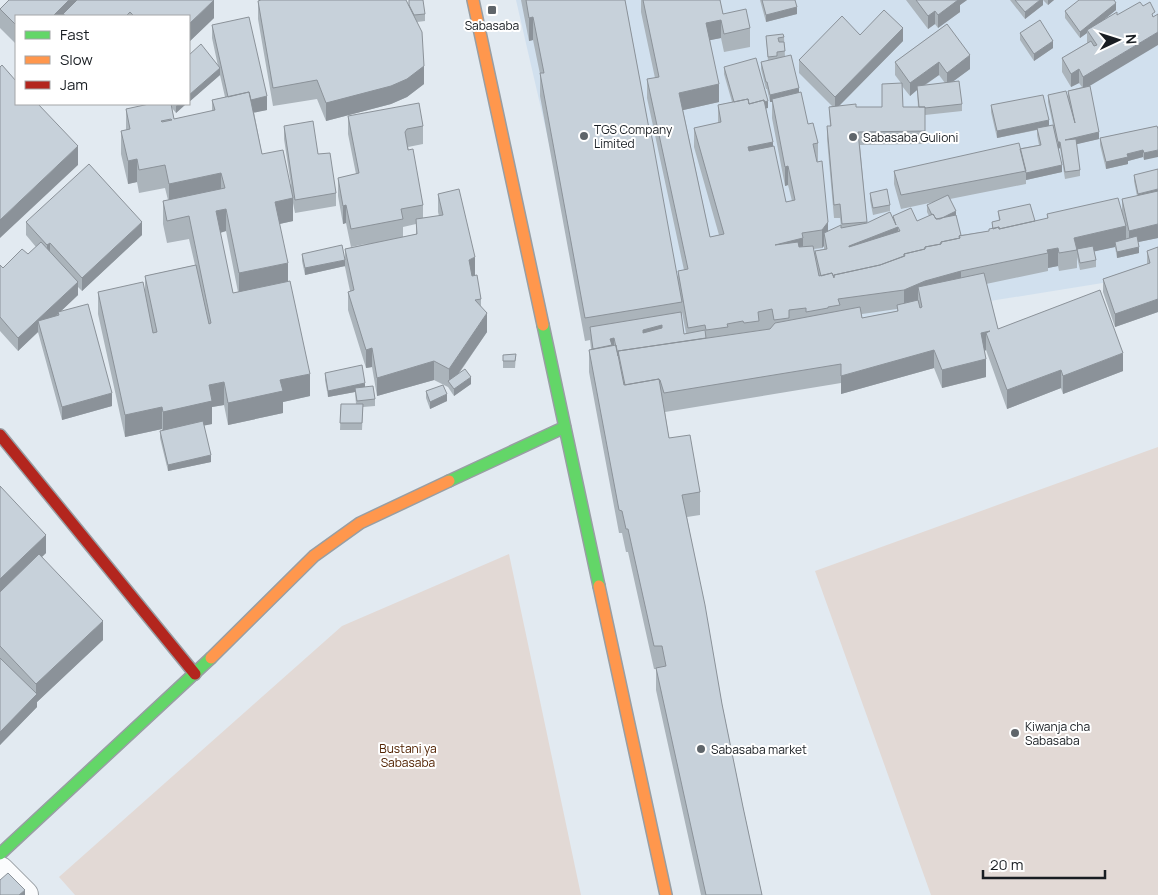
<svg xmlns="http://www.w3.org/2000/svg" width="1158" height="895" viewBox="0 0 1158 895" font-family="Manrope,sans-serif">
<rect width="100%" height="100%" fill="#e2eaf1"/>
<!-- built -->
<path fill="#d1e0ee" d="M516,0h642v274l-558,90z"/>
<!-- green -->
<path fill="#e2d9d5" d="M1158,447v448h-227l-116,-324z
M509,554l72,341h-506l-16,-18 283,-251z"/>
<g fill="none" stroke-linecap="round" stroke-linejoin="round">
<defs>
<path id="street" d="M0,871l24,24"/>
<path id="fast" d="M543,325l56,261
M449,481l116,-54
M0,854l211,-196"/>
<path id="slow" d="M473,0l70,325
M599,586l67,309
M211,658l103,-102 46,-33 89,-42"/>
<path id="jam" d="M0,435l195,239"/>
</defs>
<!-- street casing -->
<use href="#street" stroke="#989ea3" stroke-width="30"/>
<!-- fast casing -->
<use href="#fast" stroke="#989ea3" stroke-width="14"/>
<!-- slow casing -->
<use href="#slow" stroke="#989ea3" stroke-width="14"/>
<!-- jam casing -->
<use href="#jam" stroke="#989ea3" stroke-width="14"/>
<!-- street -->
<use href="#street" stroke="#fbfcfd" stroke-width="28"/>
<!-- fast -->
<use href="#fast" stroke="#63d668" stroke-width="11"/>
<!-- slow -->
<use href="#slow" stroke="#ff974d" stroke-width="11"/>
<!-- jam -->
<use href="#jam" stroke="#b3261e" stroke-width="11"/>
</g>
<!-- wall -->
<path fill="#abb4bb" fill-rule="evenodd" d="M9,0l205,18 -25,24v-26h-173v28l-16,-16v-19z
M521,0h104l25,134 28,147v-10l6,-1 -37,-172v-19l8,-1 -14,-66v-12h79l3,14 27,14v19l-26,5 -3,-14 -11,2 9,62 -36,8 27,127 9,-2 -25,-88v-19l24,-5v-18l14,-3 -8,-28v-7l44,41h-2l7,39 13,55 6,-1 -4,-16 -3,1 -13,-68v-16h-2l-3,-13h-1l-5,-20v-7l7,-1 -2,-25 18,1 1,20 14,36 9,31 10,19v18h-1l11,70 13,-5 -1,-8h-6l-7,-79v-13h3l-1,-19 3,-1 -33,-33v-13l61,-25 43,6 -64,65 17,1h26l19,-24 -6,-8v-13l52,-38 23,45 -18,13 10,22v7l-37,4v29l-65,1 7,78 26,-4v-3l24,5 12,-5 -2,-4v-7l7,-3 -33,7 -7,-25v-13l145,-26 -2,-10v-5l-40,8 -6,-26v-7l58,21 4,-1 -5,-23v-7l20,1v-5l14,-4 -3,-4 -8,4 -9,-15v-14l25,-15v-10l-7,5 -15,-20v-7l51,-1 -13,10 -13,66 9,53 -23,5 4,26v6l-15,3 -5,-31 -2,1 4,23 -36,8v4l-76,15 11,36 28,-4 3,-2v-7l7,-1 -1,-10 37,10 12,-2v-5l75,-4v-11l15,-3 -3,-15v-6l24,63 -20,4 1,11 -22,5 -2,-11 -21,4 2,9v7l-16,3 -3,-13v11l-18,3 -1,-5 -10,2v3l-62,13 12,45 125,42 -60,23 -2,-6 -54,21 -21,-59 -1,1 1,26 -44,11 -8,-20 -93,26v-11l-176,29 4,26 31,54v23l-13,2 35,187 21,103 19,88h-61l-45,-205v-21h-2l-26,-117h-2l-4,-19h-3l-30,-161v-22l2,-1 -1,-9 -5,1 -45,-245v-22l-7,-34 -4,1zM939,75l6,8 -21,3zM902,86l8,10 7,-6 1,17h-15zM824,246v3l-9,2v5l-1,-7 8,-1zM897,309v2l-35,7v-4zM682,312l4,21 -2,1 -2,-14z
M760,0h35l2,14 -31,8z
M906,0h61l-7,5v7l-22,16 -3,-4 -7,5z
M1010,0h33v5l-18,14z
M1043,0h11l-6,5z
M258,1l151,4 16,9v7l-8,1 7,62 -17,13 -16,7 -65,17 -9,-22 -44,7 -15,-87z
M212,25l55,85 -13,2 8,42 29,31 -7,-46v-13l34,28 18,39v13l-41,7 -2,-10v18l-14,3 9,57 22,115 -27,6v11l-55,12 -4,-20 -12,2v17l-8,1 7,37 -43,9 -8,-33v-7h2v-2l-37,8 -27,-123v-22l47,-2v-14l50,-11 -6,-26 -22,4 -4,-19v-23l5,-1 -3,-12 -26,5 -2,-11 -9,2 -7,-30v-23l5,-1v-21l21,-4v-1h39l-10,9 -4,-5 2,11 38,-8v-11l13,-3 -5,-22 -31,27v-47l29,11 -6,-28zM226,231l12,61 -5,1 -13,-60z
M1020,33l33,15 -19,13 -14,-21z
M348,116l75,10v18l-15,3 15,58v13l16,-2 -1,-4v-18l37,81 6,24v7l6,26 -29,43 13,9 -17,12 -6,-9 -14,-7 -57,16 -5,-29 -6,1 -18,-58v-18l2,-1 -5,-24v-18l25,-6 -19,4 -5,-24 -3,1 -5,-28v-18l18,-4 -8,-40zM416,224v10l-13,3v-10z
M1157,126l-13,34 -1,-3 -15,4v3l-22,5 -6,-24v-7z
M870,193l20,12v6l-17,4 -3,-15z
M26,222l116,13 -60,56 -4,-4v8l-17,16 51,95 -50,14 -24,-88 -20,19 -18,-20v-66l3,3 25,-14 8,-7 -10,-12z
M1158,247v65l-43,15 -12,-35v-13l44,-15v-13z
M302,254l43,12 -40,9 -3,-14z
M516,354l-1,14h-12v-13z
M325,373l40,14 10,12v7l-12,1 -1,23h-22l1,-26h15l-1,-12 -27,5 -3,-17z
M426,391l21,10 -17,8 -4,-11z
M0,486l46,67 -4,4 61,83 -66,62v5l-37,38z"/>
<!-- shaded-wall -->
<path fill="#8b9299" d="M69,0h17l-23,14v2h-10z
M214,0v18l-25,24v-18z
M957,0h10l-7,5v7l-22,16v-13z
M1040,0h3v5l-18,14v-7z
M1048,0h6l-6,5z
M1116,3v7l-27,22 -2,-2v3l-7,5v-6z
M797,7v7l-31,8v-7z
M935,11v13l-7,5v-13z
M533,17v23l-4,1v-23z
M721,20v18l-15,3v-18z
M903,28v13l-68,69v-13z
M1158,32v13l-75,45v-13z
M1053,41v7l-19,13v-7z
M970,55v14l-23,17v-13z
M939,62v13l-22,15v-4v4l-7,6v-13z
M424,66v18l-17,13 -16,7 -65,17v-18z
M220,68v7l-31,27v-7z
M1079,69v14l-8,4v-13z
M719,84v18l-40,9v-18z
M799,88v7l-27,4v3h-2v-7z
M267,96v14l-38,8v-14z
M768,101v7l-32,8v-7z
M178,104h8l-10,9v-7z
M1049,120v7l-52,11v-7z
M1099,132v7l-34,8v-7z
M773,142v18l-25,5v-18z
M1058,142h2v6l-2,1z
M78,146v19l-78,73v-18z
M1143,150v7l-15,4v3l-22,5v-7l21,-8z
M1158,150v7l-14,3v-7z
M137,159v23l-9,2v-23z
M1062,165v7l-36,8v-7z
M788,166v19l-3,1v-19z
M221,173v22l-52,11v-22z
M1158,189v7l-20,5v-7z
M293,198v23l-18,4v-23z
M346,205v18l-3,1v-18z
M226,209v22l-10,3v-23z
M956,211v7l-21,3z
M142,222v13l-60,56v-13z
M828,222v19l-4,-8v13l-2,2v-18z
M1158,224v14l-29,6v-13z
M1126,226v18l-11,-2v5l-37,8 -4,-17z
M898,227v13l-49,19v-13z
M803,238v19l-28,-12z
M50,243v13l-3,2v-13z
M1139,247v6l-22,5v-6z
M1058,248v18l-10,2v-15l-1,-3z
M475,257v19l-6,3v-19z
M345,260v6l-40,9v-7z
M288,263v22l-49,10v-22z
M961,271v18l-43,-2v16l-14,5v-18l21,-9z
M78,282v13l-20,19v-2v2l-17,16 -3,-9v11l-20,19v-13z
M1158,299v13l-43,15v-13z
M487,313v19l-36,52 -2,-2v-13z
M662,325v13l-19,5v-13z
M990,331l-4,2v17l-5,2v-19z
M614,338v13l-4,1v-13z
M372,348v19l-6,1v-18z
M934,350v18l-93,26v-18z
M1123,353v18l-60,23v-18z
M986,359v18l-44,11v-18z
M434,361v19l-57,16v-18z
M1061,370v18l-54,21v-19z
M310,374v22l-27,6v11l-55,12v-22l52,-23z
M471,377v7l-17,12v-7z
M224,382v23l-12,2v17l-49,10v-22l46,-27z
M365,383v6l-10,-1v4l-27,5v-6z
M112,393v13l-50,14v-13z
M447,394v7l-17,8v-7z
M162,407v22l-37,8v-22z
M211,455v7l-43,9v-6z
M46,535v18l-46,44v-18z
M103,621v19l-66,62v5l-37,38v-13l36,-38v-10z
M25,890v5h-6z"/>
<!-- building -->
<path fill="#c7d1da" stroke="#8b9299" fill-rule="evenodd" d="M9,0h60l-16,16h-37v9l-16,-16z
M77,0h137l-25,24v-8h-55l-4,-4 -4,4h-60l-3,-2z
M261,0h145l16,32 2,34 -17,13 -16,7 -65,17 -9,-23 -44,8 -15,-87z
M409,0h14l2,14 -11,1 -5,-10z
M526,0h99l25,134 1,-1 2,10 29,159 -97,16 -45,-245h4l-11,-56 -4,1z
M643,0h77l3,14 23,-5 4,19 -26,6 -3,-14 -15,3 13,61 -40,9 31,144 14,-3 -30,-106 27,-6 -3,-17 30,-6 1,5 15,-4 9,42 -25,5 1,4 25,-5 12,56 9,-2 -7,-34 -3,1 -13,-68 29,-7 7,32 5,-1 5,20 -5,1 4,18 5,-1 6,61 -6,8 -20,3 1,5 -28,7 23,-3 1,5 14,-1 6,30 13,-3 2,5v-3l46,-10 25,-9 -1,-2 21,-5v-2l16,-3v-2l19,-4 -1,-2 30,-5v-2l10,-2v2l49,-11 -1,-4 71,-16 8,28 -52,12 3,12 -18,3 -1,-5 -11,2 1,3 -87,18 -36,10 -21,9 -66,9 2,6 -12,2v1l-22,4v-4l-17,2v8l-15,2 -2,-11 -14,3 1,9 -15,2 -1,-2 -16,3 1,3 -22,3 -1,-5 -17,3 -10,-57 10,-2 -41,-190 12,-2z
M762,0h33l2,7 -31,8z
M916,0h42l-20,15 -3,-4 -7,5z
M1015,0h25l-15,12z
M1079,0h35l2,3 -36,29 -15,-21z
M1140,2l3,4 7,-4 5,10 -3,2 1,3 5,-3v18l-75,45 -4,-8 -8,5 -9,-16 29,-17 3,5 3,-1 -10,-15 30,-18v3z
M884,10l19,18 -68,69 -36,-37 43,-44 18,19z
M249,17l18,79 -16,4 -2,-8 -21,5 -16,-72z
M1040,20l13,21 -19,13 -14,-21z
M947,24l23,31 -23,18 -8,-11 -29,21 -15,-21z
M783,34l1,3 -6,1 1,4h5l1,9 -8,1v4l-9,1 -2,-21z
M201,44l19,24 -31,27v-40z
M791,55l8,33 -29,7 -3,-13h-1l-5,-20z
M756,58l12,43 -4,1v-2l-15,4 -1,-5 -14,3 -10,-35z
M2,65l14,16v23h22l40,42 -78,74v-153z
M959,81l3,23 -37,4v-1h-6l-2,-21z
M902,83l1,24h22v24l-67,1 9,90 -25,2 -2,-20 -6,1 -7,-79h4l-2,-19 27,-3v3h26v-23z
M1090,86l9,46 -34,8 11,-1 4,31 -15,2 -5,-30h-2l-10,-47 18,-4 9,32 -7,-32z
M249,92l13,62 21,-4 10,48 -18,4 13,61 -49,10 -13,-64 -10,2 17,82 57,-12 20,93 -30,6 3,11 -55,12 -4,-21 -15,3 3,16 -49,11 -1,-5 -37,8 -27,-123 45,-10 10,51 4,-1 -12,-56 51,-11 13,59 2,-1 -22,-107 -22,5 -4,-20 62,-13 -4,-15 -52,11 -4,-19 -26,5 -2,-11 -9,2 -7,-30 9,-2 -4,-20 23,-5h22l3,15 41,-9 -3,-10zM171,119l1,1 -10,2 -1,-1z
M1043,95l6,25 -52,11 -6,-26z
M419,103l4,23 -16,3 -2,3 3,18 5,-1 10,56 -22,4 2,10 -52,10 -5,-24 -3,1 -5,-28 21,-5 -11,-57z
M313,121l5,33 12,-1 6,40 -41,7 -11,-74z
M1053,125l9,40 -36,8 -6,-24 21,-4 -4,-17z
M1157,126l1,3v21l-14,3 -1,-3 -16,4 1,3 -22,5 -6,-24z
M1019,143l7,28 -125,24 -7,-24z
M89,164l53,58 -60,56 -32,-35 -3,2 -21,-23z
M1158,169v20l-20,5 -4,-19z
M459,189l16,68 -6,3 3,16 5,-1 4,24 -6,1 12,13 -38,56 -15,-8 -57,17 -5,-30 -6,2 -18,-58 6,-2 -9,-41 72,-15 -1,-15 27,-4 -5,-21z
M887,189l3,16 -17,3 -3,-15z
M1158,191v33l-29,7 -7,-32z
M948,195l8,16 -16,8h-4l-3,-5 -1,1 -5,-10z
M1030,204l5,17 -36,8v-2l-6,2 -1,-7 8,-2 -2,-9z
M911,208l6,13 16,-7 3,5 20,-4 5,20 -2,1 1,2 -19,4v2l-16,3v2l-21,5v2l-24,9 -46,10v2l-2,-4 -11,3 -6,-25 12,-2 -3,-16 17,-8v3l26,-5 23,-11 6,13 -3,-9zM898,227l2,4 -51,16v-1z
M1137,236l2,11 -22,5 -2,-10z
M41,242l37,40 -60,56 -18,-21v-52l3,3 19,-19 6,5z
M342,245l3,15 -40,8 -3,-14z
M1093,246l3,14 -16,3 -3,-14z
M1158,247v52l-43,15 -12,-35 47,-16 -3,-12z
M984,273l14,56 102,-39 23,63 -60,23 -2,-6 -54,20 -21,-57 4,-2 -9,2 5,26 -44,11 -8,-20 -93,26v-12l-177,29 -4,-13h-1v-1l-34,6 -7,-34 152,-22 5,-6 85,-16 2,11 36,-7 -1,-6 21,-5 2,8 2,-1 -4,-20z
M88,304l24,89 -50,14 -24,-86 21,-6 -1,-3z
M681,312l3,22 21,-4 1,8 -88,13v5l-4,-18 -4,1 2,6 -19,4 -3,-22zM662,325v3l-19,5v-3z
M616,345l8,40 35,-6 10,59 21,-3 10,57 -18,3 23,110 17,99 21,103 19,88h-56l-50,-227 10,-2 -4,-20h-8l-26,-117h-2l-4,-18 -3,-1 -30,-160z
M516,354l-1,7h-12v-6z
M362,365l3,18 -37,8 -3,-18z
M465,369l6,8 -17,12 -6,-8z
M443,385l4,9 -17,8 -4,-11z
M373,386l2,13 -18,2 -2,-13z
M341,404h22l-1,19h-22z
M203,421l8,34 -43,10 -8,-34z
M0,486l46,49 -46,44z
M39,554l64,67 -67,63 -36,-38v-54z
M0,658l37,36 -37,38z
M8,873l17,17 -6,5h-19v-15z"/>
<!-- markers -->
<g fill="#5f656a" stroke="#fff" stroke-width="2">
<rect x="487" y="5" width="10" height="10" rx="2.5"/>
<circle cx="584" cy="136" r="5"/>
<circle cx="853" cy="137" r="5"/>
<circle cx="1015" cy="733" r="5"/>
<circle cx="701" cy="749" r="5"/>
</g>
<g text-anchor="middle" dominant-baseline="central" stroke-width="4" stroke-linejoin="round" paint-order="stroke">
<!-- poi labels -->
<g font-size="12" fill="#181d22" stroke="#fff" text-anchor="start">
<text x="492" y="25" text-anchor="middle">Sabasaba</text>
<text x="594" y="129">TGS Company<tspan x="594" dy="14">Limited</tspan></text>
<text x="863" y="137">Sabasaba Gulioni</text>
<text x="1025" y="726">Kiwanja cha<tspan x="1025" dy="14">Sabasaba</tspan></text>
<text x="711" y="749">Sabasaba market</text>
</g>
<!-- park labels -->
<g font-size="12" fill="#522302" stroke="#fff">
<text x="408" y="748">Bustani ya<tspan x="408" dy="14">Sabasaba</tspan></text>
</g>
</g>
<!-- legend -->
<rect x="15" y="15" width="175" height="90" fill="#ffffff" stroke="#a3a5a7"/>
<rect x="25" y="31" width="25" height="8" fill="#63d668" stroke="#a3a5a7"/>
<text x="60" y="40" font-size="15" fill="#181d22">Fast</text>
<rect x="25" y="56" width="25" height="8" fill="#ff974d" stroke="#a3a5a7"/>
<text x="60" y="65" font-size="15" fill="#181d22">Slow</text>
<rect x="25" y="81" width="25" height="8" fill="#b3261e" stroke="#a3a5a7"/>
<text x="60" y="90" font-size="15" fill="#181d22">Jam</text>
<!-- north arrow -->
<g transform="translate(1118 40) rotate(86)" stroke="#ffffff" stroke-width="4" paint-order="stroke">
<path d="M0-4L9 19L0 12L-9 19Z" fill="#181d22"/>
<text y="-8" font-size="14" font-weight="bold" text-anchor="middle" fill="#181d22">N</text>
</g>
<!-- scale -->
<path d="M983 870v8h122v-8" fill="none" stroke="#181d22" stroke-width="2.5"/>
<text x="990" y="870" font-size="15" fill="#181d22" stroke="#ffffff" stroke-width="4" paint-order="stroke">20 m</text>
</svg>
